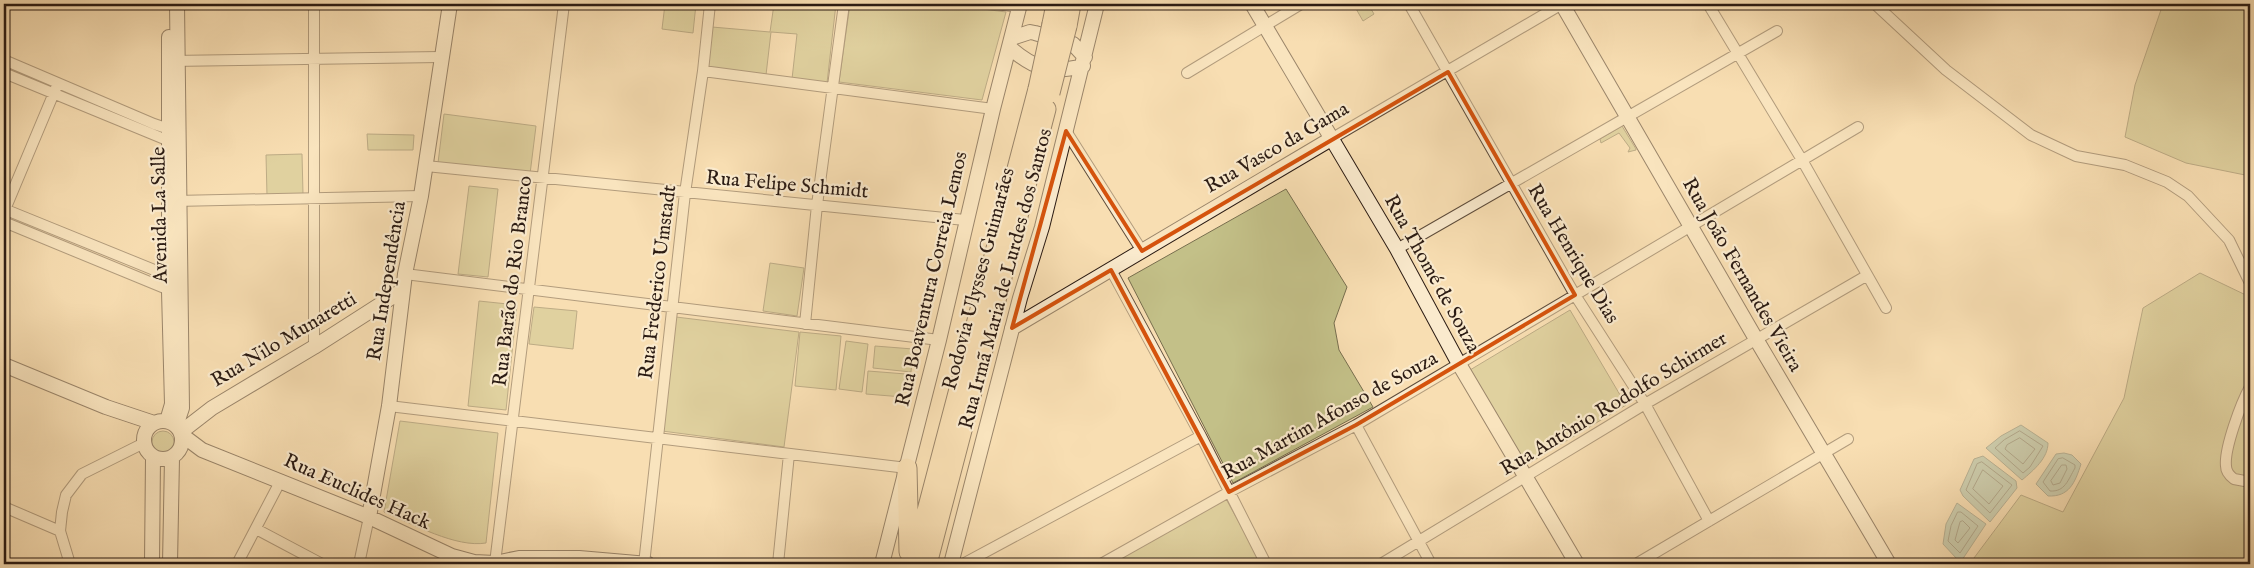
<svg xmlns="http://www.w3.org/2000/svg" width="2254" height="568" viewBox="0 0 2254 568" font-family="'IM FELL English',serif">
<rect width="100%" height="100%" fill="#f8deb2"/>
<filter id="stains"><feTurbulence type="fractalNoise" baseFrequency=".004" numOctaves="4"/><feColorMatrix values="0 0 0 0 .2 0 0 0 0 .09 0 0 0 0 .02 0 0 0 .5 -.17"/></filter>
<radialGradient id="worn" r=".72"><stop offset=".6" stop-color="#630" stop-opacity="0"/><stop offset="1" stop-color="#630" stop-opacity=".3"/></radialGradient>
<!-- green -->
<path fill="#c3c088" stroke="#776e4e" d="M665,4h31l-3,29 -31,-4z
M774,4h62l-9,79 -35,-4 5,-45 -26,-2 -5,43 -59,-5 5,-43 58,5z
M850,4h94l62,8 -24,88 -143,-18z
M1360,4h8l6,10 -11,7 -8,-14z
M2163,4h87v172l-64,-13 -61,-26 10,-52z
M444,114l92,12 -6,48 -92,-11z
M1622,126l14,23v1l-8,2 2,-4 -11,-15 -18,10 -1,-4z
M367,134l47,1 -1,15h-45z
M302,154l1,40 -36,2 -1,-41z
M469,186l29,3 -10,88 -30,-3z
M1286,189l61,98 -13,36 5,27 34,57 -140,76 -105,-205z
M770,263l34,5 -7,48 -34,-5z
M2200,273l50,24v267h-287l8,-2 50,-67 42,17 61,-114 19,-90z
M479,301l38,4 -11,105 -38,-4z
M534,307l43,4 -4,38 -44,-5z
M1570,310l56,95 -100,60 -56,-95z
M676,317l123,15 -15,115 -122,-16z
M800,332l41,4 -5,54 -41,-4z
M846,341l22,3 -6,48 -23,-3z
M875,346l38,3 -2,23 -38,-4z
M868,371l38,3 -3,23 -37,-3z
M400,421l98,12 -12,110c-30,5 -73,-19 -102,-31z
M152 442a11 11 0 1 1 22 0a11 11 0 1 1-22 0Z
M1226,499l36,65h-153z"/>
<!-- water -->
<path fill="#9dbcac" stroke="#6f7c6f" d="M2021,425l27,18c0,15 -14,27 -26,37l-36,-32 15,-12z
M2064,453l8,2 9,9c-6,19 -12,33 -33,32l-12,-12 20,-30z
M1983,456l33,25 1,7 -27,34 -27,-26 -3,-6 14,-31z
M1957,503l29,21 -24,36 -5,-1 -14,-15 3,-20z"/>
<g fill="none" stroke-linecap="round" stroke-linejoin="round">
<!-- shore -->
<path stroke="#646c60" stroke-width="1" d="M2020,431l23,15 -13,21 -7,6 -28,-25 9,-8z
M2020,438l15,11 -12,15 -18,-15 2,-4z
M2063,458l12,7v3c-7,12 -10,24 -25,23l-7,-9 15,-23z
M1982,462l30,23 -22,28 -24,-23 11,-26z
M2062,465h4l1,4 -7,14 -7,2 -2,-4z
M1983,470l20,16 -14,18 -16,-15z
M1958,512h3l17,14 -18,27 -12,-12 3,-15z
M1963,521l7,7 -12,15 -3,-3 5,-18z"/>
<defs>
<path id="street" d="M995,4l25,3
M1409,4l166,291 70,109 64,117
M1708,4l94,156 84,148
M1875,4l71,66 85,65 45,21 49,9 42,17 21,14 41,44 21,43
M4,60l150,64 21,7
M171,61l269,-4
M703,71l290,38
M4,73l170,70
M1187,73l114,-69
M1066,131l76,120
M1331,139l231,-135
M426,166l539,54
M175,201l246,-5
M4,209l170,69
M4,212l52,-124
M4,222l170,70
M1397,249l380,-218
M1111,270l90,166 65,128
M405,274l534,66
M805,324l12,-119 27,-201
M314,347v-343
M2250,387c-9,16 -26,62 -24,79 0,6 4,10 8,13l16,3
M389,406l518,62
M1356,425l75,139
M4,507l56,24
M256,529l66,35
M70,564l-10,-33 2,-19 4,-17 16,-21 62,-31
M237,564l44,-84
M359,564l10,-47
M498,564l-3,-1 69,-559
M644,564l41,-371 18,-122 7,-67
M778,564l11,-110
M963,564l238,-128
M1101,564l128,-72 127,-67 502,-298
M1381,564l264,-160 221,-128
M1636,564l212,-125"/>
<path id="secondary" d="M1252,4l145,245 62,115 118,200
M1562,4l194,335 133,225
M1012,38l18,-6 5,1 38,11 12,13
M1009,47c25,22 41,27 74,19
M1012,328l319,-189
M4,365l102,42 48,16
M144 440a19 19 0 1 1 38 0a19 19 0 1 1-38 0Z
M167,421l5,-17 -3,-113v-254
M176,426l6,-18 -5,-404
M181,432l31,-24 102,-61 89,-57
M182,435l20,15 167,67 83,39 22,6 21,1 24,-5h60l69,6
M369,517l20,-111 16,-132 16,-78 29,-192
M152,564l1,-107
M170,564l2,-106
M882,564l57,-224 54,-231 27,-105
M951,564l69,-266 22,-71 55,-223"/>
<path id="highway" d="M1052,24l4,-20
M1067,26l4,-22
M907,468l2,84
M913,564l125,-475
M927,564l119,-455"/>
</defs>
<!-- street casing -->
<use href="#street" stroke="#5e4c3b" stroke-width="12"/>
<!-- secondary casing -->
<use href="#secondary" stroke="#2b1b13" stroke-width="16"/>
<!-- highway casing -->
<use href="#highway" stroke="#2b1b13" stroke-width="21"/>
<!-- street -->
<use href="#street" stroke="#faeacd" stroke-width="10"/>
<!-- secondary -->
<use href="#secondary" stroke="#faeacd" stroke-width="14"/>
<!-- highway -->
<use href="#highway" stroke="#f8deb2" stroke-width="19"/>
<defs>
<path id="highway-bridge" d="M1038,89l14,-65
M1050,93l17,-67"/>
</defs>
<!-- highway-bridge casing -->
<use href="#highway-bridge" stroke="#2b1b13" stroke-width="21" stroke-linecap="butt"/>
<!-- highway-bridge -->
<use href="#highway-bridge" stroke="#f8deb2" stroke-width="19"/>
</g>
<!-- marked area -->
<path d="M0 0H2254V568H0ZM1448,72l127,223 -219,130 -127,67 -118,-222 -99,58 54,-197 76,120z" fill="#f8deb2" fill-opacity=".55" fill-rule="evenodd"/>
<path fill="none" stroke="#d5530d" stroke-width="4" stroke-linejoin="round" d="M1448,72l127,223 -219,130 -127,67 -118,-222 -99,58 54,-197 76,120z"/>
<g text-anchor="middle" dominant-baseline="central" stroke-width="4.5" stroke-linejoin="round" paint-order="stroke">
<!-- street labels -->
<g font-size="20" fill="#2b1b13" stroke="#faeacd">
<text transform="translate(1277 148) rotate(-30)">Rua Vasco da Gama</text>
<text transform="translate(787 185) rotate(5)">Rua Felipe Schmidt</text>
<text transform="translate(160 215) rotate(-91)">Avenida La Salle</text>
<text transform="translate(1573 254) rotate(59)">Rua Henrique Dias</text>
<text transform="translate(1432 274) rotate(61)">Rua Thomé de Souza</text>
<text transform="translate(1742 275) rotate(60)">Rua João Fernandes Vieira</text>
<text transform="translate(932 279) rotate(-77)">Rua Boaventura Correia Lemos</text>
<text transform="translate(979 279) rotate(-75)">Rodovia Ulysses Guimarães</text>
<text transform="translate(1006 279) rotate(-75)">Rua Irmã Maria de Lurdes dos Santos</text>
<text transform="translate(387 281) rotate(-81)">Rua Independência</text>
<text transform="translate(513 281) rotate(-83)">Rua Barão do Rio Branco</text>
<text transform="translate(658 282) rotate(-83)">Rua Frederico Umstadt</text>
<text transform="translate(284 340) rotate(-31)">Rua Nilo Munaretti</text>
<text transform="translate(1614 404) rotate(-31)">Rua Antônio Rodolfo Schirmer</text>
<text transform="translate(1330 416) rotate(-29)">Rua Martim Afonso de Souza</text>
<text transform="translate(357 492) rotate(24)">Rua Euclides Hack</text>
</g>
</g>
<!-- margin -->
<rect width="2254" height="568" fill="none" stroke="#f8deb2" stroke-width="20"/>
<rect x="5" y="5" width="2244" height="558" fill="none" stroke="#2b1b13" stroke-width="2.5"/>
<rect x="10" y="10" width="2234" height="548" fill="none" stroke="#2b1b13"/>
<rect width="100%" height="100%" filter="url(#stains)"/>
<rect width="100%" height="100%" fill="url(#worn)"/>
</svg>
